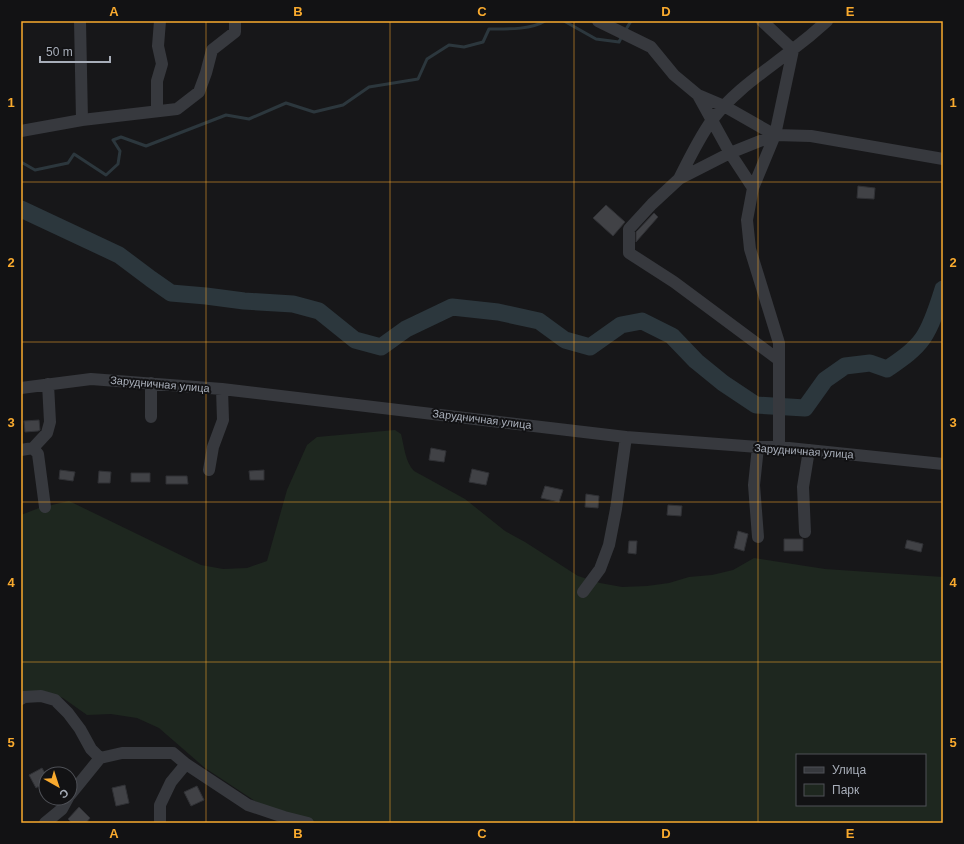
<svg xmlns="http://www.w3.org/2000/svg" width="964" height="844" viewBox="0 0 964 844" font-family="Arial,sans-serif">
<rect width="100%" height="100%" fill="#171719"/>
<!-- green -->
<path fill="#1e271f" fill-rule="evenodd" d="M395,430l6,4c3,11 4,28 13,37l51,28 40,32 20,11 53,34 22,7 22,4 25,-1 22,-3 20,-6 23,-2 21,-5 21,-12 71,11 118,8v246h-648l-40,-22 -50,-33 -46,-40 -22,-10 -26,-4 -24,1 -24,-17 -19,-7 -23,3v-179l18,-7 30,-7 132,64 22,4 24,-1 20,-7 20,-71 20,-45 10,-8zM797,755h128v50h-128z"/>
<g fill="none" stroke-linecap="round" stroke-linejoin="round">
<!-- stream -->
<path stroke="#2c373d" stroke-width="3" d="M564,21l32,18 23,3 3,-6
M625,31l6,-10
M21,162l14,8 33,-7 6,-9 32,21 12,-11 2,-13 -7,-11 8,-3 25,9 80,-31 23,4 37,-16 28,9 29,-7 26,-18 49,-8 9,-20 22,-14 15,2 19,-5 6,-13c16,0 42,1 56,-8"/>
<!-- river -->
<path stroke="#2c373d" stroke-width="17" d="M21,209l98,46 32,24 20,14 35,3 38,5 49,3 26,7 36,29 26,7 25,-18 46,-22 46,5 41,9 26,19 25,7 31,-22 21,-4 30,15 24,25 27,22 33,22 49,3 20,-28 20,-14 25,-3 17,6c13,-9 27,-18 36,-31 9,-13 15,-33 20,-49"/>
</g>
<!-- building -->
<path fill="#414246" stroke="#303135" d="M858,186l17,2 -1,11 -17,-1z
M606,205l19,17 -12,14 -20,-18z
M654,213l4,4 -22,25v-10z
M39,420l1,10 -2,1 -13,1 -1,-11z
M431,448l15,3 -2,11 -15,-2z
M472,469l17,4 -3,12 -17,-3z
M60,470l15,2 -2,9 -14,-2z
M264,470v10h-14l-1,-9z
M99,471l12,1 -1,11h-12z
M131,473h19v9h-19z
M166,476h21l1,8h-22z
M545,486l18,4 -4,12 -18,-4z
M586,494l13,2 -1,12 -13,-1z
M668,505l14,1 -1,10 -14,-1z
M738,531l10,3 -4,17 -10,-3z
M784,539h19v12h-19z
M907,540l16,4 -2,8 -16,-4z
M629,541h8l-1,13 -8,-1z
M42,768l4,7v7l-10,6 -7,-13z
M125,785l4,18 -13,3 -4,-18z
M197,786l7,14 -13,6 -7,-14z
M79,807l11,11 -4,5h-14l-4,-4z"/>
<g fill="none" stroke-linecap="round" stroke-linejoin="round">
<!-- minor -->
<path stroke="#37393e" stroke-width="12" d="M80,21l2,99
M598,21l53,26 23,28 24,20 32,58 23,35
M762,21l31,29
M698,95l26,11 51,29
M157,111v-30l5,-17 -4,-18 2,-25
M21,131l61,-11 95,-11 22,-17 7,-19 6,-23 23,-18v-11
M679,179c10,-20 20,-41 33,-59 22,-29 52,-48 80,-70 12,-9 24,-19 35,-29
M779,360l-105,-78 -45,-29v-24l23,-25 27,-25 51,-26 45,-18 36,1 132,23
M21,388l70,-9 131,10 404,48 132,10h21l164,17
M151,417v-34
M779,447v-104l-29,-94 -3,-29 6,-32 22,-53 18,-85
M33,448l5,6 7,53
M21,450l12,-2 14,-15 3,-11 -2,-38
M209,470l4,-23 10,-27 -1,-31
M805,532l-2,-45 6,-37
M758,537l-4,-52 4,-38
M583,592l17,-23 9,-24 7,-36 10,-72
M21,699l3,-2 17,-1 14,4 13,13 12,16 11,20 9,9
M70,795l30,-37 22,-5h51l13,11 62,41 36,12 24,6
M45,823l17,-14 6,-11
M160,823v-18l11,-23 15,-18"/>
</g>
<!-- grid -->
<path fill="none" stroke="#f9aa2e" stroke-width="1" stroke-opacity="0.55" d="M206,21v802M390,21v802M574,21v802M758,21v802M21,182h922M21,342h922M21,502h922M21,662h922"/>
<g text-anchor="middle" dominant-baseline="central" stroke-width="4" stroke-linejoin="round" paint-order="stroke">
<!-- street labels -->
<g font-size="11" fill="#a8aeb9" stroke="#121214">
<text transform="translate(160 384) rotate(5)">Зарудничная улица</text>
<text transform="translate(482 419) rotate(7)">Зарудничная улица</text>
<text transform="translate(804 451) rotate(4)">Зарудничная улица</text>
</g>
</g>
<!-- border -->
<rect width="964" height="844" fill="none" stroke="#121214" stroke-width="44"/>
<!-- legend -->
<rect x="796" y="754" width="130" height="52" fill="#121214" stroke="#4e5056"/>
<rect x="804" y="767" width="20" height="6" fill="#37393e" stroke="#4e5056"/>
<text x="832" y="774" font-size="12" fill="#a8aeb9">Улица</text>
<rect x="804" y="784" width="20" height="12" fill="#1e271f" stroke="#4e5056"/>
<text x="832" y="794" font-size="12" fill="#a8aeb9">Парк</text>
<!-- north arrow -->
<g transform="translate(58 786) rotate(141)"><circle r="19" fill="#121214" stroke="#4e5056"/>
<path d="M0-3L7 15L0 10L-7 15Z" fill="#f9aa2e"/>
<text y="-6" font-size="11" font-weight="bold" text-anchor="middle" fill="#a8aeb9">С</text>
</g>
<!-- scale -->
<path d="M40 56v6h70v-6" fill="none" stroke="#a8aeb9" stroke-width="2"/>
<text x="46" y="56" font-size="12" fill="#a8aeb9" stroke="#121214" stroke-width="3" paint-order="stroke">50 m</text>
<rect x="22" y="22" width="920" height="800" fill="none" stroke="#f9aa2e" stroke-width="1.5"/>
<g font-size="13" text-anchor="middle" font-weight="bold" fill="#f9aa2e">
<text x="114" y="16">A</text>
<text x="298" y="16">B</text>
<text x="482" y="16">C</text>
<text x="666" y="16">D</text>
<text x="850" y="16">E</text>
<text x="11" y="107">1</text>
<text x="953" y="107">1</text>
<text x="11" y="267">2</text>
<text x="953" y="267">2</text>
<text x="11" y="427">3</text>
<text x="953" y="427">3</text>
<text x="11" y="587">4</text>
<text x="953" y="587">4</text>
<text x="11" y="747">5</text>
<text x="953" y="747">5</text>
<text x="114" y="838">A</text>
<text x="298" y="838">B</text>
<text x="482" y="838">C</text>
<text x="666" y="838">D</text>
<text x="850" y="838">E</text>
</g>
</svg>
